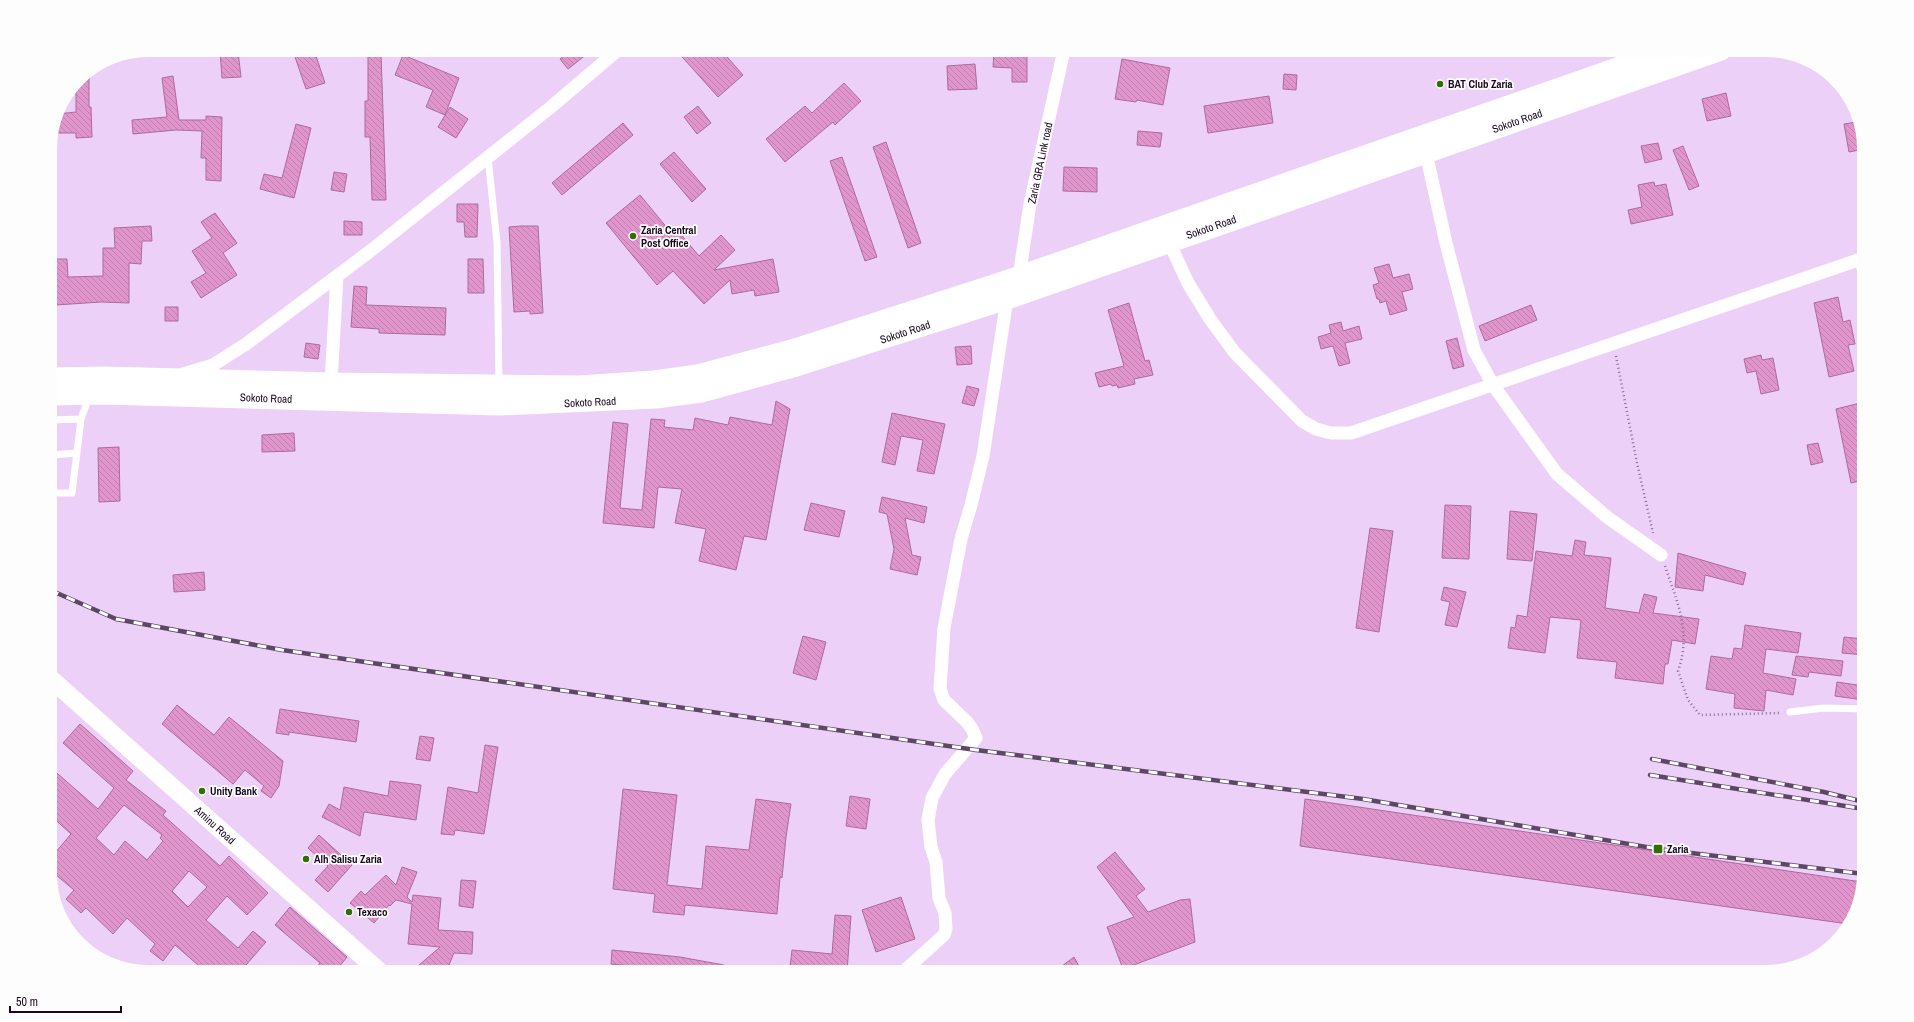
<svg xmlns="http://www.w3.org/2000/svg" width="1914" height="1022" viewBox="0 0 1914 1022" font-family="'Archivo Narrow',sans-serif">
<defs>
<pattern id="building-back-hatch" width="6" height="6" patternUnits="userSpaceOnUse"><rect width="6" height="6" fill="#e095cc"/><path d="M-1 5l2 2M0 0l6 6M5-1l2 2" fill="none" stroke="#c07faf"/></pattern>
</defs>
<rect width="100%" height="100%" fill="#edd0f8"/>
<!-- building -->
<path fill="url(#building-back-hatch)" stroke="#ad6b9b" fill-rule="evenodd" d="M305,50h9l11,33 -19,6 -12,-35z
M561,50h31l-24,19 -8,-10 5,-4z
M676,50h45l22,25 -25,22z
M994,50h33v32h-15v-14l-19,-1z
M238,51l3,26 -19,1 -2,-26z
M368,53h13l5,147h-14l-2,-63h-5v-36h3z
M403,55l56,23 -14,37 -19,-8 7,-17 -38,-15z
M1122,59l48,9 -7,37 -26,-5 -1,2 -21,-3z
M975,64l2,25 -29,1 -1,-24z
M89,72v35h2l1,30 -16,1v-5h-24l5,-19 19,-2v-30z
M1284,74l13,1 -1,15 -13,-1z
M173,76l6,44h27v-4l16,1 -1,64 -15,-1v-22h-5l1,-27 -26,-1 -43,4 -1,-14 35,-3 -5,-39z
M844,83l17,18 -26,24 -2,-3 -48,40 -19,-23 39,-33 7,7z
M1726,93l5,23 -24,5 -5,-22z
M1269,96l4,27 -65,10 -4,-27z
M698,106l13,17 -14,11 -13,-17z
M450,107l18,12 -12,19 -18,-11z
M1857,122l7,27 -15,3 -5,-28z
M623,123l10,12 -71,60 -10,-12z
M296,124l15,4 -17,70 -34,-9 4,-15 18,4z
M1138,131l24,2 -2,14 -23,-2z
M886,142l35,101 -13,5 -35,-101z
M1658,143l4,16 -17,4 -4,-17z
M1683,146l16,40 -10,4 -16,-40z
M674,152l32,37 -14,13 -32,-38z
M842,157l35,100 -12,4 -35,-100z
M1064,167l33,1v24l-34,-1z
M334,172l13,2 -3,18 -13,-2z
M1654,182l1,4 11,-2 7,31 -42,9 -3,-14 14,-3 -4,-22z
M640,195l33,40 5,-4 21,25 22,-21 14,15 -21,20 59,-11 6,33 -24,4 -1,-6 -22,4 -2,-14 -26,24 -31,-33 -16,14 -51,-62z
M457,204h21l-1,33h-12l-1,-15h-7z
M215,213l22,30 -14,10 14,22 -36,23 -10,-16 15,-9 -14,-22 20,-13 -11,-16z
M344,221l18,1v13h-18z
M151,226l1,15h-10l-1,23 -12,-1v40l-28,-1 -45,3v-6h-6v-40h17l1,18 35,-1v-28h12l-1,-20z
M521,226h17l5,87 -13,1v-3l-16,1 -5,-85z
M468,259h15l1,34h-16z
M1389,264l4,14 16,-4 4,15 -11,3 5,18 -17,5 -4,-14 -6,2 -1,-4h-2l-4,-14 6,-2 -5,-15z
M354,286l13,1 -1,18 80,3 -1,27 -66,-2v-4l-28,-2z
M1838,297l5,25 7,-2 5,24 -7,1 6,26 -25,6 -15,-74z
M1129,303l16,58 4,-1 4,15 -19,4 1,5 -17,4 -1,-3 -5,1 -1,-2 -12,3 -4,-14 29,-7 -16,-56z
M1531,305l6,15 -52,21 -6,-15z
M165,307h13v14h-13z
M1341,322l2,9 16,-5 3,13 -17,4 5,20 -11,3 -6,-20 -12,3 -3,-12 13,-4 -2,-8z
M1457,338l7,28 -11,3 -7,-28z
M306,343l14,2 -2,14 -14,-2z
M971,346l1,18 -15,1 -2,-18z
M1761,355l1,5 11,-2 6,32 -18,4 -5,-23 -9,2 -3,-14z
M967,386l12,3 -5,17 -12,-3z
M776,401l14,8 -24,131 -22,-4 -8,34 -37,-9 7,-32 -31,-6 7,-34 -24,-2 -4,41 -51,-5 10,-101 15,2 -8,84 22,2 9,-91 14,1 -1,7 29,3 2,-12 33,7 2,-8 42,8z
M1860,403l4,17v60l-13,3 -15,-74z
M892,413l53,11 -11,50 -17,-3 6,-31 -22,-4 -6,29 -13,-3z
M294,433l1,18 -33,1v-17z
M1818,443l5,19 -12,3 -4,-20z
M119,447l1,54 -21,1 -1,-54z
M882,497l45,10 -3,16 -19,-5 7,37 9,2 -4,18 -27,-6 4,-20 -7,-35 -8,-2z
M811,503l34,8 -6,26 -35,-7z
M1445,505l26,1 -2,53 -27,-1z
M1510,511l27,3 -5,47 -25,-2z
M1370,528l23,3 -14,101 -23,-4z
M1575,540l11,2 -2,13 27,3 -6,50 34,5 5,-19 13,3 -4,16 46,6 -4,25 -23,-4 -4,24h-3l-2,20 -48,-6 2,-16 -40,-4 4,-38 -31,-3 -5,36 -37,-5 3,-21 4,1 2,-13 10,2 9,-66 36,5z
M1678,553l68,20 -3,12 -38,-10 -2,16 -28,-4z
M204,572l1,18 -31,2 -1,-17z
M1444,587l22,5 -9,35 -12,-2 5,-23 -9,-2z
M1745,625l56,8 -3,20 -32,-4 -3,24 33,6 -3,16 -27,-5 -2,21 -30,-3 1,-14 -29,-5 5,-33 21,3 2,-11 8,1z
M803,636l23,6 -10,38 -23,-7z
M1844,637l20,2v16l-22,-2z
M1796,656l47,5 -2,15 -32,-4 -1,5 -16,-2z
M1837,682l27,4v14l-29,-4z
M177,705l37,30 15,-18 54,44 -4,25 -8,12 -10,-7 3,-5 -19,-16 -12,14 -71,-60z
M280,709l79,12 -3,21 -67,-10v3l-13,-2z
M80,724l53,47 -7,9 40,31 -3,4 57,51 9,-10 39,37 -21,22 -20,-19 -21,24 32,28 15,-17 13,11 -26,30h-34l-31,-27 -12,16 -13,-10 5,-7 -28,-26 -14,16 -27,-26 -5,5 -15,-14 8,-9 -24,-20v-11l21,-25 -21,-19v-48l48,42 16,-21 -51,-45zM124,805l38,30 -2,3 3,3 -16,19 -22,-19 -11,14 -18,-17zM189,871l18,16 -19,20 -16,-16z
M420,736l14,2 -4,23 -14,-2z
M485,745l13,2 -14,87 -29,-4 -1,5 -13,-1 7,-47 30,6z
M390,781l31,4 -5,35 -52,-8 -4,24 -38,-19 7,-13 11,6 4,-23 44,9z
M623,789l54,6 -10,90 35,4 4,-43 43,4 7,-51 35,5 -5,33 -4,41 -2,-1 -3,37 -92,-9 -1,10 -31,-3 2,-18 -42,-5z
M850,796l20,3 -4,30 -20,-3z
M1305,799l557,83 -8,36 -6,6 -548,-78z
M319,835l33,30 -24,27 -13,-12 13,-14 -20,-18z
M1115,852l30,37 -9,7 12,16 32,-12 10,-1 5,43 -72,27 -16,-42 27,-10 -37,-50z
M402,867l15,5 -10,25 5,5 1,-7 28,3 -3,32 35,2 -1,22 -18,-1 -8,19h-35l29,-25 -32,-3 4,-40 -16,-4 -6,6 -1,-1 -15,18 -24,-20 11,-12 4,4 21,-20 10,10z
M461,880l15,1 -3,27 -14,-2z
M901,897l14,42 -39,13 -14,-42z
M290,907l57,50 -12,15h-22l7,-9 -45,-38z
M835,915l16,1 -4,56 -57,-5 2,-17 40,4z
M612,950l68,7 44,8v7h-33l-80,-8z
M1074,957l8,15h-28z"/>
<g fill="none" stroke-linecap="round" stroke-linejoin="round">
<!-- path -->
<path stroke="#866f8f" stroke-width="2.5" stroke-dasharray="1 3" stroke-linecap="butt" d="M1616,356l21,107 16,70
M1665,566c12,36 27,66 13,105l10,29 12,15 80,-2"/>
<!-- lane -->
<path stroke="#fff" stroke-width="7" d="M488,157l9,86 2,141
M50,420l31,-1 8,-22
M51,455l26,-2
M50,493h22l9,-74
M1790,712l34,-4 40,1
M472,972h3"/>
<!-- street -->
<path stroke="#fff" stroke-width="13" d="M1426,153l20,90 28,107 19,35 64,89 50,43 54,38
M1169,242l19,41 22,36 25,34 67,68 14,8 15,4h20l513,-175
M1861,259l3,13
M1019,277l11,-73 34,-154
M183,374l30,-9 33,-21 123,-92 182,-145 67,-57
M331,383l6,-107
M903,972l41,-37 2,-6 -1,-16 -6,-15 -3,-36 -5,-15 -3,-27 4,-22 13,-24 31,-36 -4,-9 -5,-7 -23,-22 -4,-11 4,-61 17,-89 10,-34 12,-49 24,-157"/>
<!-- secondary -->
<path stroke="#fff" stroke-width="18" d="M50,678l330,294"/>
<!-- primary -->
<path stroke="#fff" stroke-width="21" d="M50,378l54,-1 227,6 248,3 75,-5 44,-6 94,-25 211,-68 666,-232
M50,395l56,-1 394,11 156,-7 45,-6 95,-26 211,-67 714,-249"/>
<defs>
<path id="rail" d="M50,590l66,29 166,31 694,100 387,49 295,50 206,25
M1652,759l172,33 40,10
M1650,775l214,34"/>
</defs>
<!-- rail casing -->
<use href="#rail" stroke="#5c4764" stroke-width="4.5"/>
<!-- rail -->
<use href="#rail" stroke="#fdfdfd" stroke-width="3" stroke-dasharray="9" stroke-linecap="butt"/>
</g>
<!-- markers -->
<g fill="#2f6f04" stroke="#fdfdfd" stroke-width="1.5">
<circle cx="1440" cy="84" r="4"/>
<circle cx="633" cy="236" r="4"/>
<circle cx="202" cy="791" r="4"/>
<rect x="1653" y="844" width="10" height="10" rx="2"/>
<circle cx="306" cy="859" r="4"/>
<circle cx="349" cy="912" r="4"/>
</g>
<g text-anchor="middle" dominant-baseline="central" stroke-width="3.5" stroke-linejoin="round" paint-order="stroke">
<!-- poi labels -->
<g font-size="11" font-weight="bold" fill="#19071f" stroke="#fdfdfd" text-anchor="start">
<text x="1448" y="84">BAT Club Zaria</text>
<text x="641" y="230">Zaria Central<tspan x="641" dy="13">Post Office</tspan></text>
<text x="210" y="791">Unity Bank</text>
<text x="1667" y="849">Zaria</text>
<text x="314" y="859">Alh Salisu Zaria</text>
<text x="357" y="912">Texaco</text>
</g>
<!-- street labels -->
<g font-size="11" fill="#19071f" stroke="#fdfdfd">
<text transform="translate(1517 121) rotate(-19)">Sokoto Road</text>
<text transform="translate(1040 163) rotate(-78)">Zaria GRA Link road</text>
<text transform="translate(1211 227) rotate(-19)">Sokoto Road</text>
<text transform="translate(905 332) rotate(-18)">Sokoto Road</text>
<text transform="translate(266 398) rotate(2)">Sokoto Road</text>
<text transform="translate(590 402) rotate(-3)">Sokoto Road</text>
<text transform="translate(215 825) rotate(42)">Aminu Road</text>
</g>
</g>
<!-- crop -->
<path d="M0 0H1914V1022H0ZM148 57H1766A91 91 0 0 1 1857 148V874A91 91 0 0 1 1766 965H148A91 91 0 0 1 57 874V148A91 91 0 0 1 148 57Z" fill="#fdfdfd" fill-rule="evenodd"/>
<!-- scale -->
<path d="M10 1006v6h111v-6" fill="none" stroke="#19071f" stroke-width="2"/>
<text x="16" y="1006" font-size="12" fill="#19071f" stroke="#fdfdfd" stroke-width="3" paint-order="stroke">50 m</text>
</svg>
